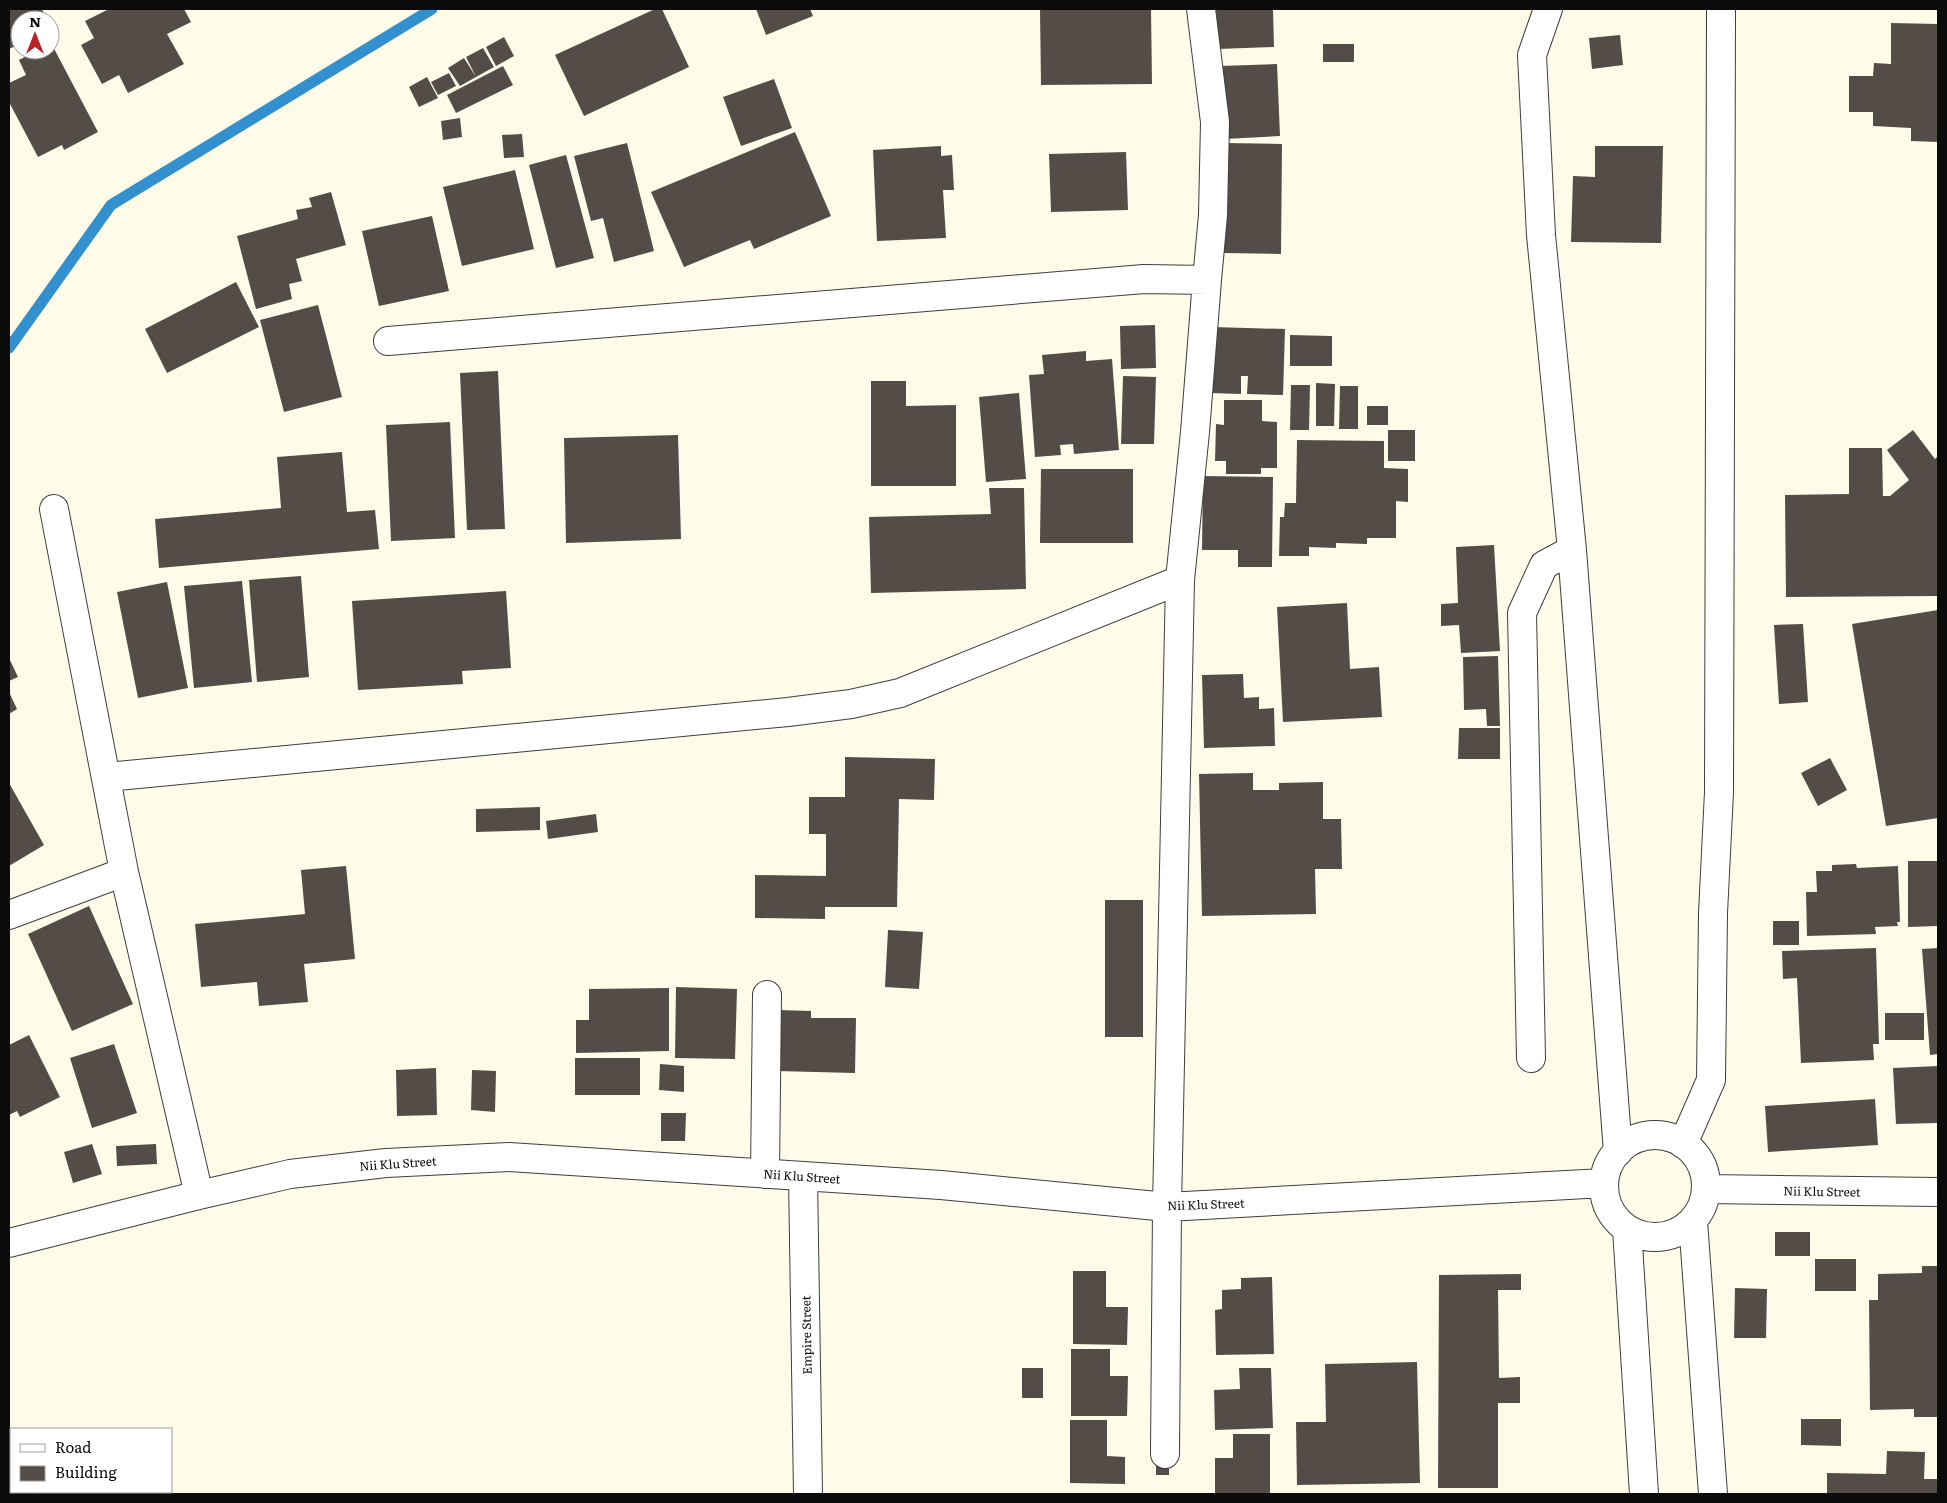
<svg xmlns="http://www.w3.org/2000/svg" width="1947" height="1503" viewBox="0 0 1947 1503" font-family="Literata,serif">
<rect width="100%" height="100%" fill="#fffbe9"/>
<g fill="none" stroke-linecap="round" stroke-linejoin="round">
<!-- stream -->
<path stroke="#3390cf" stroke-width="11" d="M9,348l102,-143 321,-196"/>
</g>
<!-- building -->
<path fill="#544c47" d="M9,9h33l5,11h-27v24l-11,5z
M109,9h75l7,13 -24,12 17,30 -56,29 -9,-18 -17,9 -21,-39 13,-7 -9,-17z
M655,9h7l27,58 -105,49 -29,-61z
M756,9h54l3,7 -47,19z
M1040,9h111l1,75 -111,1z
M1216,9h57l1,38 -56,2z
M1891,23l47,1v118l-27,-1v-13l-38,-2v-14h-24v-36h24l1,-13 17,1z
M1620,35l3,30 -31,4 -3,-31z
M504,37l10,19 -18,10 -10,-19z
M50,41l48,91 -34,18 -2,-5 -24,12 -29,-55v-19l17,-8 -7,-15 19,-10h12z
M1323,44h31v18h-31z
M483,48l11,19 -18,10 -10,-20z
M464,58l12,19 -16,9 -12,-18z
M1277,64l3,72 -55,3 -4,-73z
M503,66l10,19 -57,28 -9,-18z
M449,73l7,13 -18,9 -7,-13z
M427,77l11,21 -19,9 -10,-20z
M774,79l18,49 -51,18 -18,-49z
M460,118l2,19 -19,3 -2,-19z
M795,132l36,84 -77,33 -4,-9 -66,27 -33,-75z
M522,134l2,23 -20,1 -2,-23z
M627,143l27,108 -40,11 -11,-44 -12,3 -17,-65z
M1226,143l56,1 -1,110 -57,-1z
M941,146v10l11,-1 2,35h-11l3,48 -69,3 -4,-91z
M1595,146h68l-2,97 -90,-1 2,-66 22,1z
M1126,152l2,58 -77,2 -2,-58z
M566,155l28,103 -38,10 -27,-103z
M515,170l19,79 -72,17 -19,-79z
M331,192l15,53 -50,14 6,22 -13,3 3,15 -36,10 -19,-73 61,-17 -2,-9 16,-3 -3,-9z
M432,216l17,75 -70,15 -17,-75z
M236,282l23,45 -92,46 -22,-44z
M318,305l24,92 -58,15 -24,-92z
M1155,325l1,43 -35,1 -1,-43z
M1212,327l73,2 -2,66 -36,-1 1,-18h-7v18l-31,-1z
M1290,335l42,1v30h-42z
M1086,351v10l26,-2 7,91 -45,4 -1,-10 -13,1 1,10 -26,2 -6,-82 15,-1 -2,-19z
M498,371l7,158 -38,1 -7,-157z
M1123,376l33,1 -2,67h-33z
M871,381h35v25l50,-1v81h-85z
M1316,383l19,1 -1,42h-18z
M1291,385h19l-1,45h-19z
M1340,386h18v43h-19z
M1019,393l7,86 -40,3 -7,-85z
M1224,400h38v21l15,1v46h-16v6h-35v-13h-11l1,-37 8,1z
M1367,406h21v19h-21z
M450,422l5,116 -64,3 -5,-116z
M1388,430h27v31h-27z
M1913,430l22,29 3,-3v140l-152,1 -1,-102 64,-1v-46h33l1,48h7l19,-16 -22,-30z
M678,435l3,104 -115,4 -2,-105z
M1297,440l87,1v27l24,1v33l-12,-1v37h-29v6l-31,-1v5l-27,-1v9h-30l1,-39h4l1,-14h11z
M342,452l5,60 28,-2 4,39 -220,19 -4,-49 126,-11 -4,-51z
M1041,469h92v74h-93z
M1203,476l70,1 -1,90h-34v-17h-36z
M989,488h35l2,101 -155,4 -2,-76 122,-3z
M1494,545l6,106 -39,2 -2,-28 -18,1v-22l17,-1 -2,-56z
M301,576l8,101 -52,5 -8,-102z
M242,581l10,101 -58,6 -10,-102z
M167,582l21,106 -50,10 -21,-106z
M506,591l5,77 -49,3 1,13 -105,6 -6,-89z
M1347,603l3,66 29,-2 3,50 -99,5 -6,-115z
M1938,610v208l-52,8 -34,-202z
M1803,624l5,78 -29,2 -5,-79z
M1498,656l2,70h-13l-1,-17 -22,1 -1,-53z
M9,658l9,19 -9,4z
M1243,674l1,24 15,-1v12l15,-1 1,38 -71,2 -2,-73z
M9,692l8,17 -8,5z
M1459,728h41v31h-42z
M845,757l90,2 -1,41 -35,-1 -2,108h-72v12l-70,-1v-43l71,1v-42h-17v-37h36z
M1830,758l17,32 -29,16 -17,-33z
M1253,773v17h26v-7l44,-1v37h18l1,50h-27l1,45 -114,2 -3,-142z
M9,783l35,62 -35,21z
M540,807v23l-64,2v-23z
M596,814l2,18 -50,7 -2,-18z
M1908,861h30v65l-30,1z
M1856,864l1,4 41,-2 2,56h-3l1,4 -23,1 1,7 -69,2 -1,-44h11l-1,-21h16v-6z
M346,866l9,93 -51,5 4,38 -49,4 -2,-24 -56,5 -6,-63 110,-10 -4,-44z
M1105,900h38v137h-38z
M89,906l44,98 -61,27 -44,-97z
M1773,921h26v24h-26z
M888,930l35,2 -4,57 -34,-2z
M1876,948l3,96h-6l1,16 -73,3 -4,-85 -14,1 -1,-28z
M1938,948v106l-8,1 -8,-106z
M676,987l61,2 -2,70 -60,-1z
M669,988v63l-93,2v-33h13v-31z
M777,1010l34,1v7h45l-1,55 -79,-2z
M1885,1013h39v27h-39z
M29,1035l31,62 -40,20 -3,-6 -8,4v-70z
M114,1044l23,69 -45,15 -22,-70z
M575,1058h65v37h-65z
M660,1064l24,2v26l-25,-2z
M1938,1066v57l-42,1 -3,-56z
M436,1068l1,47 -40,1 -1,-46z
M472,1070l24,1 -1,41 -24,-2z
M1875,1099l3,46 -110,7 -3,-46z
M661,1113h25l-1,28h-24z
M92,1144l10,30 -29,9 -9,-31z
M156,1144l1,20 -40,2 -1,-20z
M1775,1232h35v24h-35z
M1815,1259h41v32h-41z
M1922,1266h16v151h-24v-8l-44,1 -1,-110h9v-26l44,-1z
M1073,1271h33v36h22l-1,38 -54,-1z
M1521,1274v16h-23l1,88 21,-1v26h-22v85h-60l1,-213z
M1272,1277l2,77 -58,1 -1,-45 7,-1v-19l19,-1v-11z
M1735,1288l32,1 -1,49h-32z
M1071,1349h39v27h18l-1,40h-56z
M1417,1362l3,121 -123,2 -1,-63h30l-1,-58z
M1022,1368h21v30h-21z
M1239,1368h32l2,60 -58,2 -1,-40 26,-1z
M1801,1419h40v27l-40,-1z
M1070,1420h37v36l18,1v27l-55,-1z
M1233,1434h37v60h-55v-36h18z
M1887,1451l38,1 -1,27h14v15h-111v-21l59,1z
M1156,1462h13v13h-13z"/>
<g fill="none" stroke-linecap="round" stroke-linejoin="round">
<defs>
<path id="minor" d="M1201,9l14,113 -2,93 -6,65
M1548,9l-16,46 9,180 31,315 46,602
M388,341l756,-62 63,1 -12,152 -15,148 -13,627 -2,247
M54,509l70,363 75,323
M107,777l681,-65 63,-8 49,-11 280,-113
M9,915l115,-43
M1531,1058l-9,-445 22,-48 28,-15
M1604 1186a51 51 0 1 1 102 0a51 51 0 1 1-102 0Z
M1683,1144l28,-64 2,-167 6,-121 2,-783
M765,1174l2,-179
M803,1176l5,318
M1706,1189l232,3
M1693,1221l20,273
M1627,1229l17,265
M9,1243l190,-48 91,-21 96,-11 123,-6 432,28 226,22 437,-24"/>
</defs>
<!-- minor casing -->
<use href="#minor" stroke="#3e3e3e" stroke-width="30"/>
<!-- minor -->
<use href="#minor" stroke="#fff" stroke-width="28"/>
</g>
<g text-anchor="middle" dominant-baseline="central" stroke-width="5" stroke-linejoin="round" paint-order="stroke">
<!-- street labels -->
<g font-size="12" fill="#0b0b0b" stroke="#fff">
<text transform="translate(398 1163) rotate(-4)">Nii Klu Street</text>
<text transform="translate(802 1176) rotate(4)">Nii Klu Street</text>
<text transform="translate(1822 1191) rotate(1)">Nii Klu Street</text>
<text transform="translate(1206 1204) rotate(-2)">Nii Klu Street</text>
<text transform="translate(806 1335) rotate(-91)">Empire Street</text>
</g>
</g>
<!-- border -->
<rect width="1947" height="1503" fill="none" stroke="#0b0b0b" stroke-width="20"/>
<!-- legend -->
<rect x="10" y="1428" width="162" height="65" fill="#ffffff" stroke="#9d9d9d"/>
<rect x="20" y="1444" width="25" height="8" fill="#ffffff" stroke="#9d9d9d"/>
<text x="55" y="1453" font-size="15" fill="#0b0b0b">Road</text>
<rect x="20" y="1466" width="25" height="15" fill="#544c47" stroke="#9d9d9d"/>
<text x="55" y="1478" font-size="15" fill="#0b0b0b">Building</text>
<!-- north arrow -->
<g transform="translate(35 35)"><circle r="24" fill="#ffffff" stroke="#9d9d9d"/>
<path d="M0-4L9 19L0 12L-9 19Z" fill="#bc2128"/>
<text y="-8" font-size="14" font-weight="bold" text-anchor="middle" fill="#0b0b0b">N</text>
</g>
</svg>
